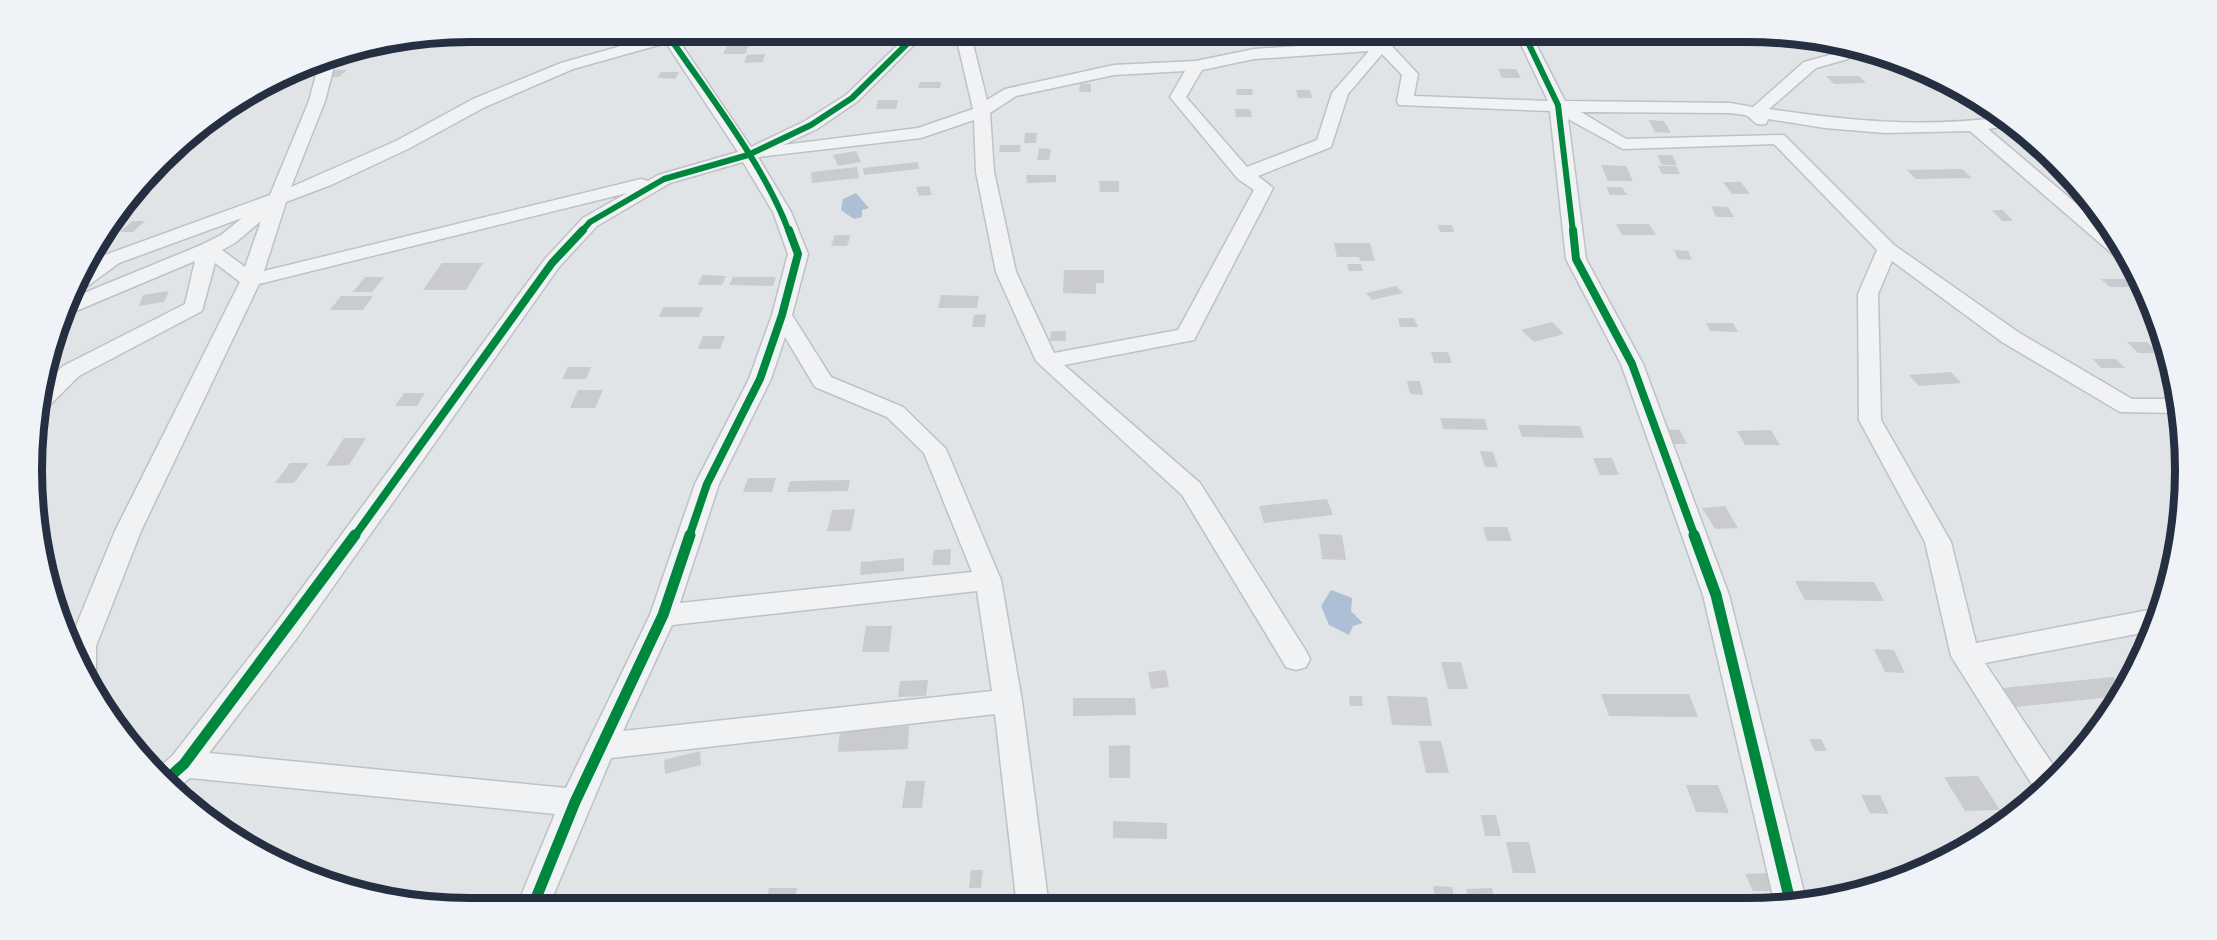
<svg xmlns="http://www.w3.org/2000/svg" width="2217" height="940" viewBox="0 0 2217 940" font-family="'Open Sans',sans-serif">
<rect width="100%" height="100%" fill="#e1e4e7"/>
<!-- water -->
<path fill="#adbfd4" d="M856,193l13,15 -7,2v7l-8,2 -13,-9 2,-11z
M1331,590l21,8 -1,13 12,12 -10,3 -4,9 -20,-10 -8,-19z"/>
<!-- building -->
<path fill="#c9cbcf" d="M523,32h19l-5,5h-18z
M855,32h18l-1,5h-19z
M520,39h18l-6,7h-18z
M752,42h33l-2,4h-33z
M728,44h21l-4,10h-22z
M338,54h19l-6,6 -19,1z
M765,54l-2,8 -19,1 3,-8z
M1498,69h18l5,9h-19z
M331,70h16l-8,7h-16z
M661,72h18l-4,7 -18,-1z
M1826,76h33l7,7 -32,1z
M920,82h21l-1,6h-22z
M1080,83l11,1v8h-12z
M1236,89h16l1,6h-16z
M1296,90h14l2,8h-14z
M878,100h20l-2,9h-20z
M1235,109h15l2,8h-16z
M1649,120l15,1 7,12 -16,-1z
M2019,128l13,10h-17l-11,-9z
M1025,133h12l-1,10h-12z
M1000,145h21l-1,7h-21z
M1039,148l12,1 -2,11h-12z
M856,151l5,11 -23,4 -5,-11z
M1657,155h15l5,10h-15z
M918,162l1,7 -55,6 -1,-7z
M1601,165l25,1 7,15h-25z
M1658,166h18l4,8h-18z
M857,167l2,11 -47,5 -1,-11z
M1962,169l10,9 -56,1 -9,-9z
M1026,175h30v7l-29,1z
M1099,181h20v11h-19z
M1723,182h18l9,12h-18z
M929,186l3,9 -13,1 -3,-9z
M1606,187h16l5,8h-17z
M1711,206l17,1 6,10h-18z
M1992,210h11l10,11h-11z
M132,221h13l-12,11h-13z
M1616,224h33l7,11h-34z
M1438,225h14l2,7h-14z
M109,228h13l-8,7 -10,-1z
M835,235h16l-4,11h-16z
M101,238h13l-8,7h-11z
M1334,243h36l5,18h-15l-1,-4h-22z
M1674,250l14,1 4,9 -14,-1z
M442,263h41l-17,27h-43z
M1347,264h14l2,7h-14z
M1064,270h40v13h-8v11l-33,-1z
M702,275l24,1 -4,9h-24z
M365,277h19l-12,15h-19z
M733,277h43l-3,9 -44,-1z
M2101,279h40l3,8h-34z
M1396,286l7,7 -31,7 -6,-7z
M169,291l-5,11 -25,4 4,-11z
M941,295l38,1 -2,12h-39z
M341,296h32l-10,14h-33z
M663,307h40l-4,10h-40z
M986,314l-1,13h-13l2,-12z
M1398,318h16l4,9h-18z
M1552,322l12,12 -30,8 -13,-12z
M1706,323h27l5,9 -28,-1z
M1051,331h15v10h-16z
M703,336h22l-5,13h-22z
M2127,342h20l11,11h-20z
M1431,352h17l4,11h-18z
M2093,359h23l9,9h-24z
M568,367h23l-5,12h-24z
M1951,372l10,11 -42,3 -10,-11z
M1407,381h13l3,14 -13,-1z
M578,390h25l-8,18h-25z
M404,393h21l-8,13h-22z
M1440,418l45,1 3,11 -45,-1z
M1518,425l62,1 4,12 -62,-1z
M1664,429l16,1 7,14h-16z
M1771,430l9,15h-35l-8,-14z
M344,438h22l-17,27 -23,1z
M1480,451l13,1 5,15h-13z
M1593,458h19l7,17h-19z
M290,463h19l-15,20h-19z
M748,478h28l-4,14h-29z
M850,480l-2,11 -61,1 3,-11z
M1327,499l6,16 -69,8 -5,-17z
M1725,506l13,22 -23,1 -13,-21z
M855,509l-4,22h-24l5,-21z
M1483,527h24l5,14h-25z
M1319,534l23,1 4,25 -24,-1z
M951,549l-1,16h-18l2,-15z
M904,558v13l-44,4 1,-13z
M1795,581l79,1 10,19 -79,-1z
M866,626h26l-3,26h-27z
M1874,649l20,1 11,23 -20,-1z
M1441,662h20l7,27h-20z
M1166,670l3,17 -18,2 -3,-17z
M2113,677l10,13 -3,6 -104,11 -14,-19z
M928,680l-2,16 -28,1 2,-16z
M1601,694h88l9,23 -89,-1z
M1349,696h13l1,10h-13z
M1387,696l40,1 5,29 -40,-1z
M1073,698h62l1,17 -63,1z
M909,726l-1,23 -70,3 2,-23z
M1809,739h12l6,12h-12z
M1419,741h22l8,32h-23z
M1130,745v33h-21v-32z
M700,751l1,14 -36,9 -1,-14z
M1978,776l22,34 -35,1 -21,-34z
M906,781h19l-3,27h-20z
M1686,785h32l11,28 -33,-1z
M1861,795h19l9,19 -19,-1z
M1481,815h15l5,21h-16z
M1113,821l54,2v16l-54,-1z
M1506,842h23l7,31h-23z
M971,870h12l-2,18h-12z
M1770,873l8,18h-25l-8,-17z
M1433,886l19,1 4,19h-19z
M769,888h28l-4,20h-28z
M1492,888l4,18h-25l-5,-17z"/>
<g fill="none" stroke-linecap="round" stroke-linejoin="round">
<defs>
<path id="minor" d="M659,32h14l78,115 54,-26 41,-26 65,-63h16l-69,69 -41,28 -34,16 135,-17 55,-19 -18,-77h15l17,68 18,-11 109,-24 82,-4 58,-12 120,-8v-9h14l2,12 28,30 -4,22 134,5 -33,-69h15l35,69 165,2 23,4 51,-45 29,-8 -2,-9 15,3 4,8 -2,3 -32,9 -47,41c78,12 156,19 234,8l11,8 -26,4 128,108 18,28 -10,-1 -154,-133 -85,2 -60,-5 -57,-9 -2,5c-12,2 -11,-3 -19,-8 -4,-2 -12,-2 -17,-3l-149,-1 45,27 158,-4 110,110 124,87 114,67h45l2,14 -59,-1 -118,-70 -110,-81 -14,33 3,126 70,122 25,101 183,-35 3,3 -10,20 -167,32 74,111 -21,20 -87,-138 -26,-114 -66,-122 -1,-126 19,-44 -103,-106 -151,5 -55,-30 18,140 57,105 86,231 78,309 -32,1 -72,-310 -82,-231 -55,-105 -16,-148 -151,-6 -2,-4 5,-26 -20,-21 -34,40 -17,53 -73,29 15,12 -79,152 -130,25 136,118 106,168 4,8 -4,8 -10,3 -10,-3 -104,-172 -146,-134 -40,-89 -20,-100 -2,-52 -53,18 -163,19 33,55 17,42 -16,61 39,62 72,30 43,42 55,131 21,121 27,206h-32l-22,-193 -384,44 -63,150h-32l39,-94 -365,-36 -16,13 -18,-21 17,-15 104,-133 268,-363 38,-41 44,-25 -368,91 -118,247 -45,115v26l-4,8 -5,2 -18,-39 46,-112 125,-249 -25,-19 -13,48 -123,65 -32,32 -8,2 1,-21 23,-23 122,-62 10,-43 -119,50 -9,2 5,-15 129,-53 20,-10 21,-17 -123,45 -34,25 -9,1 7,-18 22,-16 165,-60 39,-94 11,-42 17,-4 -12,46 -34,86 105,-46 77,-42 88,-36 99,-28zM666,43l72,109 -80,23 -10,6 -7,-2 -377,92 22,-69 45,-17 77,-36 77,-42 88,-38zM1369,51l-37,42 -15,47 -70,27 -61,-70 16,-27 52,-11zM1185,71l-15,26 68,82 16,11 -76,140 -124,23 -38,-81 -22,-100 -4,-59 26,-17 98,-21zM743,162l30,50 15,42 -16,61 -23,64 -54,105 -45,131 -84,173 -357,-35 88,-115 262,-371 38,-41 73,-43zM261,221l-16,46 -23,-17 13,-7zM785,337l30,50 72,30 37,36 48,119 -292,31 39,-119 52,-105zM977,591l15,100 -369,40 49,-106z"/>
</defs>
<!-- minor casing -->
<use href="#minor" stroke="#bec1c5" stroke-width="3"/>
<!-- minor -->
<use href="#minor" fill="#f1f2f3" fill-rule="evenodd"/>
<defs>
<path id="cycleway-far2" d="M666,32c41,61 98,132 123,200
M1523,32l35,73 15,127
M581,232l9,-10 74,-43 84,-24 63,-30 41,-27 67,-66"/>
<path id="cycleway-far1" d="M1573,230l3,29 56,105 63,173
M354,537l198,-274 31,-33
M689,537l18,-53 53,-105 22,-64 16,-61 -9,-24"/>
<path id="cycleway" d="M1694,535l22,60 75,310
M165,781l19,-17 171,-229
M532,908l43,-106 88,-187 27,-80"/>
</defs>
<!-- cycleway-far2 casing -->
<use href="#cycleway-far2" stroke="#eff2f7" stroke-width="8"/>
<!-- cycleway-far1 casing -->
<use href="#cycleway-far1" stroke="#eff2f7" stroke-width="12"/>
<!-- cycleway casing -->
<use href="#cycleway" stroke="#eff2f7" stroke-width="15"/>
<!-- cycleway-far2 -->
<use href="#cycleway-far2" stroke="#00873e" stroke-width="6"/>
<!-- cycleway-far1 -->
<use href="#cycleway-far1" stroke="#00873e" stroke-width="8"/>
<!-- cycleway -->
<use href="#cycleway" stroke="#00873e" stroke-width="11"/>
</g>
<!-- crop -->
<path d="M0 0H2217V940H0ZM470 42H1747A428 428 0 0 1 2175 470V470A428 428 0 0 1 1747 898H470A428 428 0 0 1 42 470V470A428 428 0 0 1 470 42Z" fill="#eff2f7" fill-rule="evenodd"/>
<path fill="none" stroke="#262f42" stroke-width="8" d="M470 42H1747A428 428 0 0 1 2175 470V470A428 428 0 0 1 1747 898H470A428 428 0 0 1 42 470V470A428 428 0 0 1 470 42Z"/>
</svg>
